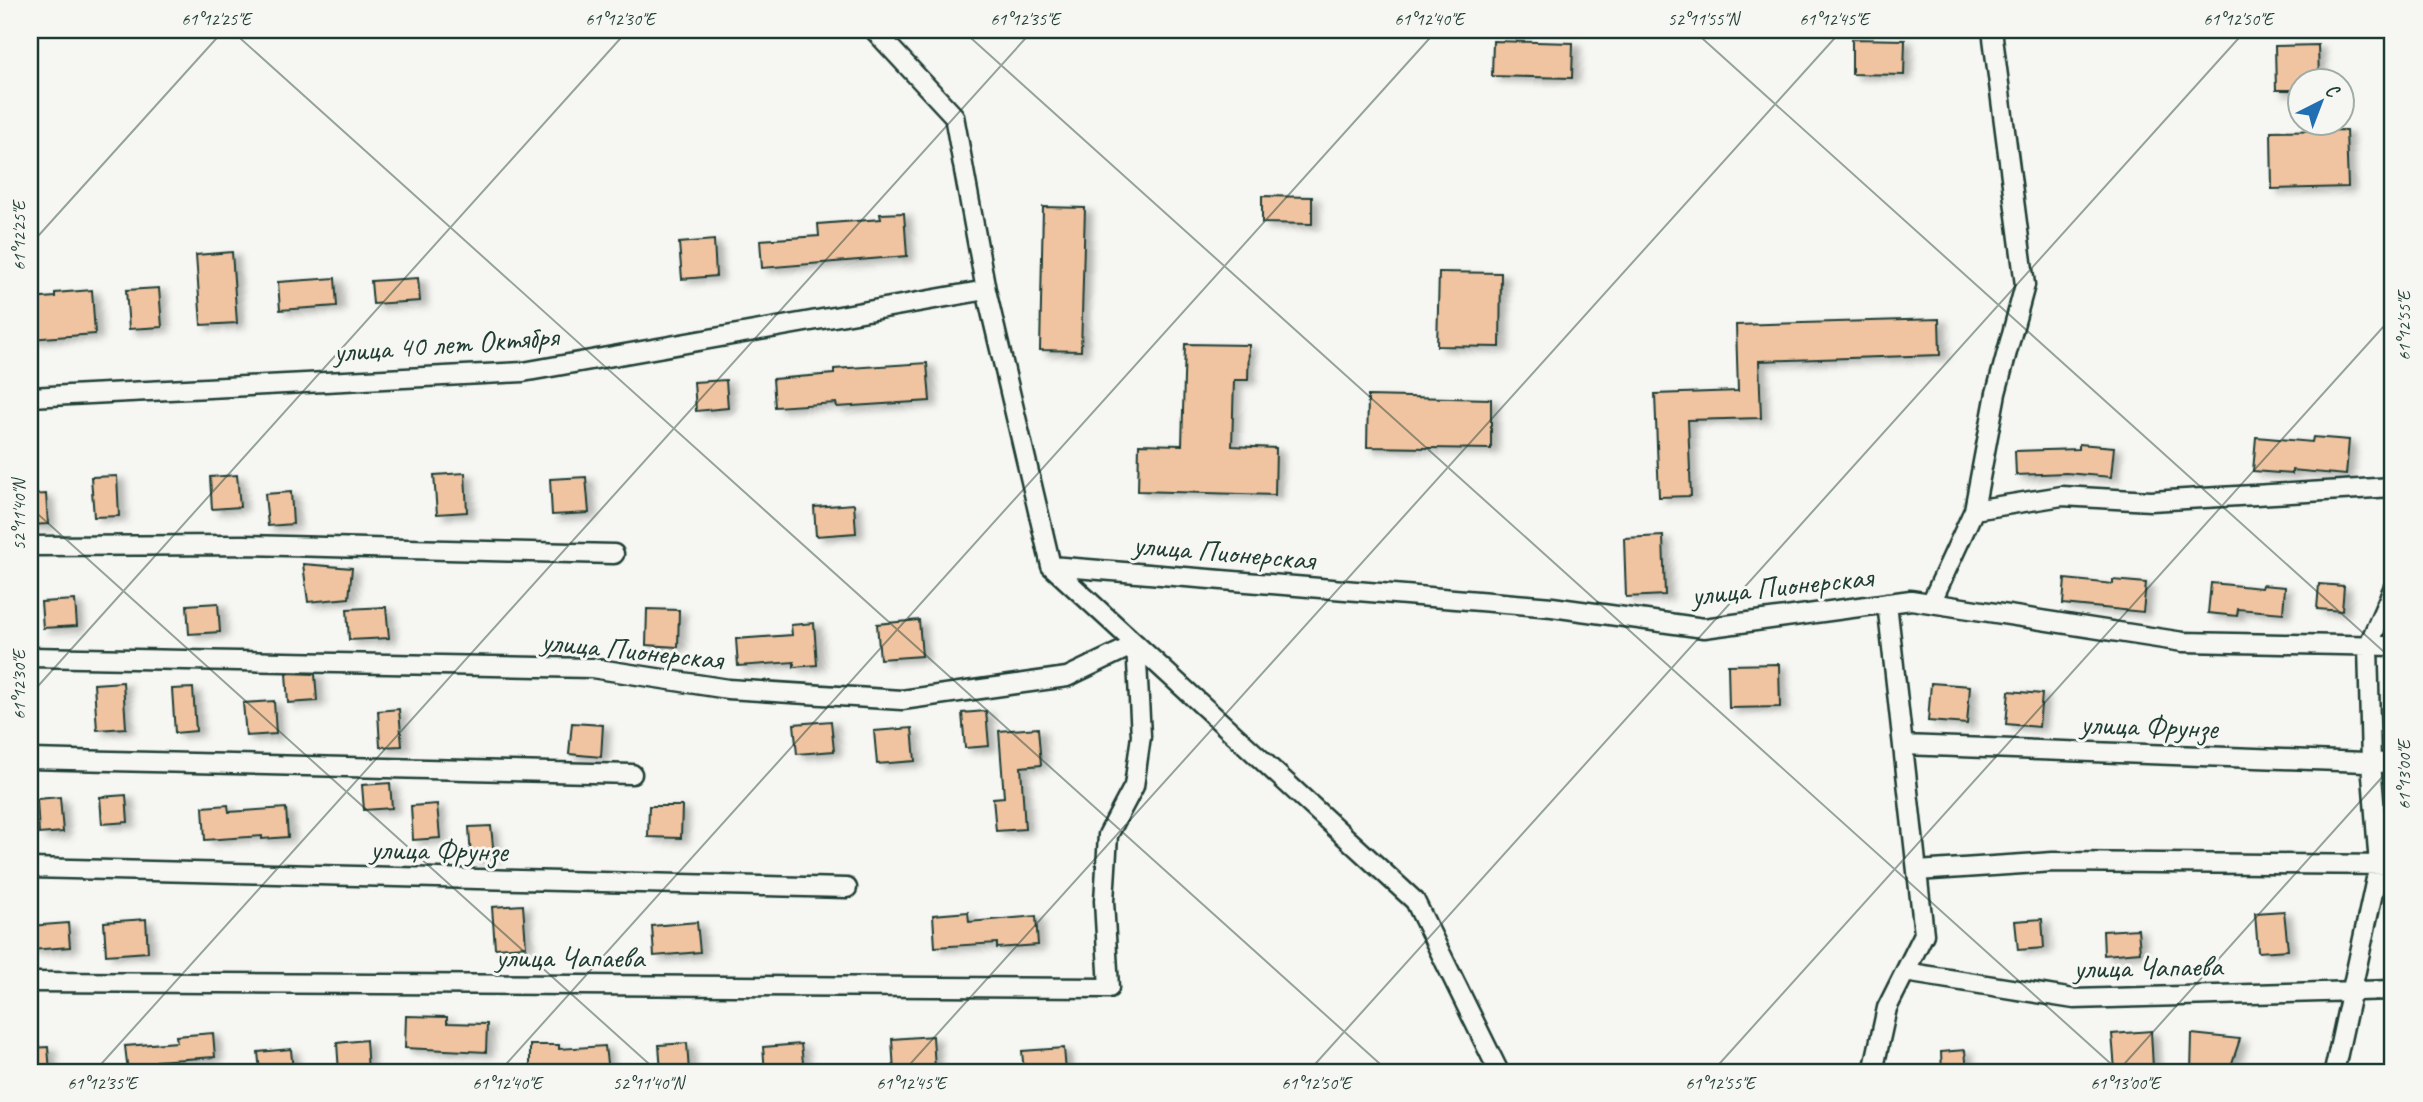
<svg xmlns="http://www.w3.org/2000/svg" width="2423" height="1102" viewBox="0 0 2423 1102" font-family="Caveat,sans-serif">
<defs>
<filter id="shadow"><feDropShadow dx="7" dy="4" stdDeviation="3.5" flood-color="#0004"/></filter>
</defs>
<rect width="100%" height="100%" fill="#f6f6f2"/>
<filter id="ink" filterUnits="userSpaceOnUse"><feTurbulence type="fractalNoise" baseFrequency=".0143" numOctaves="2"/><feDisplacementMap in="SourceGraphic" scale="14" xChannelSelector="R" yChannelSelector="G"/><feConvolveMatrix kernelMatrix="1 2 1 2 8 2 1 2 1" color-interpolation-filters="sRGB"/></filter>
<g filter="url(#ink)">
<!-- building -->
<path fill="#f1c4a1" stroke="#1f3d34" stroke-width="2" filter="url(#shadow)" d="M1852,39l53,1 -1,35 -52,-1z
M1493,41l80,2 -1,35 -80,-2z
M2318,45l1,35h-19v10h-24l-1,-44z
M2346,130l2,57 -76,2 -1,-58z
M1262,196l50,1v27l-50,-1z
M1043,207l42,1 -4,143 -41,-1z
M904,213l3,43 -145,12 -2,-28 59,-4 -1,-12 63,-5 -1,-5z
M714,240l2,36 -34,3 -3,-36z
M232,252l5,71 -36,2 -5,-70z
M1439,272l62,1 -1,74 -63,-1z
M335,278l2,28 -57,4 -2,-28z
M418,278l2,23 -47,3 -2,-23z
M159,288l3,39 -33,2 -3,-39z
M92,290l3,44 -65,5v-40l25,-2v-4z
M1939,319l1,36 -181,6 2,57 -73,2 3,76 -32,1 -4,-103 83,-3 -2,-66z
M1185,344l64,1 -1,35h-14l-2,66 44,2 -1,47 -137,-4 1,-47 43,1z
M927,363l3,38 -93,6 -1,-4 -61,4 -2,-28 61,-5v-5z
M726,380l2,28 -32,3 -2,-29z
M1368,396l123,3v50l-124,-2z
M2256,437l56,5 1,-5 36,3 -3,35 -54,-5v4l-39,-3z
M2079,444l35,3 -3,30 -45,-4 -50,2 -1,-24 64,-2z
M465,473l2,39 -30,2 -3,-39z
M237,475l3,32 -28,2 -2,-32z
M117,476l2,40 -25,1 -3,-40z
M586,477l3,36 -37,2 -2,-36z
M291,492l2,32 -25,2 -3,-32z
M46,494l2,30 -18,1v-30z
M854,504l2,29 -40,3 -2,-29z
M1663,536l2,59 -39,2 -2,-59z
M303,564l49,4 -3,30 -41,4z
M2065,579l48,5v-4l33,3 -3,29 -80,-8z
M2211,583l50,5 1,-3 23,2 -2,26 -45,-4 -1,7 -29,-3z
M2319,584l25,2 -2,25 -25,-2z
M75,600l2,26 -34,2 -2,-26z
M218,603l2,29 -31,2 -2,-29z
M386,607l3,31 -40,2 -2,-31z
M647,609l32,1 -1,37 -32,-2z
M919,620l3,36 -42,3 -3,-35z
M814,623l3,42 -23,2v-5l-56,4 -2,-27 56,-4 -1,-10z
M1779,664l1,43 -51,1 -1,-43z
M286,673l29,1 2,27 -29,2z
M123,682l3,46 -29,2 -3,-46z
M1931,683l39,3 -3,38 -39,-3z
M193,688l3,43 -21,2 -3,-44z
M2009,691l33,3 -3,33 -33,-3z
M274,701l2,33 -30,2 -3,-33z
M399,709l3,37 -22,1 -2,-36z
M986,711l3,35 -24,2 -3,-35z
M831,721l3,30 -37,3 -3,-30z
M572,723l31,2 -2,32 -32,-3z
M912,728l3,33 -38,3 -3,-33z
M1038,728l3,37 -20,2 4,62 -29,2 -3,-33 11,-1 -5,-66z
M390,783l2,25 -28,2 -2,-25z
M126,795l2,27 -26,2 -2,-27z
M60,797l3,35 -24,2 -2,-35z
M437,804l3,34 -27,2 -2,-34z
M228,805l1,7 57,-4 2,29 -26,2v-3l-57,4 -2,-33z
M649,806h33l-1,32 -33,-1z
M491,826l3,31 -23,2 -2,-32z
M523,905l3,41 -31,2 -3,-41z
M2284,911l4,39 -30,2 -3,-39z
M968,912l1,10 67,-6 2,29 -41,3v-5l-62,4 -2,-32z
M146,919l2,33 -42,3 -2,-33z
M2042,919l2,29 -26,2 -3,-29z
M697,922l3,30 -46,4 -2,-30z
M68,923l2,24 -40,3v-24z
M2138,929l2,23 -36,3 -1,-24z
M406,1016l41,1v6l40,1 -1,28 -81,-4z
M2151,1031l2,37 -38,2 -3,-36z
M213,1033l2,24 -59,4 1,11h-29l-3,-26 52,-4 -1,-6z
M2192,1034l48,5 -11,33h-38z
M933,1036l2,33 -41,3 -2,-33z
M366,1040l2,32h-29l-2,-29z
M687,1043l2,29h-28l-2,-27z
M801,1044l3,28h-39l-2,-25z
M530,1045h29v4l46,-3 3,26h-78z
M48,1047l2,25h-20v-24z
M1064,1048l2,24h-42l-2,-21z
M291,1049l2,23h-33l-2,-20z
M1965,1050l2,22h-25l-1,-20z"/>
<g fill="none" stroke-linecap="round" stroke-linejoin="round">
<defs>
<path id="street" d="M874,30l80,86 32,174 65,276 364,335 84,171
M30,397l493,-25 463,-82
M1974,510l88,-14 89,5 242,-14
M30,546l215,-1 369,9
M1051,566l501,41 152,21 207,-28 272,42 210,4
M1931,603l43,-93 22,-117 29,-108 -33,-255
M30,657l562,11 136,21 174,11 165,-23 69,-33 5,92 -7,50 -26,49 -4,66 5,87 -1079,-6
M1903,745l490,18
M30,759l602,15
M30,868l817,20
M1917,871l136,-9 340,3
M1905,972l169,27 319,-9
M1873,1072l14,-64 37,-74 -37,-331
M2334,1072l45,-207 -8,-103 -3,-116 25,-57"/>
</defs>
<!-- street casing -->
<use href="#street" stroke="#1f3d34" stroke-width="23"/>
<!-- street -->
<use href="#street" stroke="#f6f6f2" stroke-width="18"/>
</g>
</g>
<!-- ticks -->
<path fill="none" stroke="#1f3d34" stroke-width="2" stroke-opacity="0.45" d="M231,30l1158,1042M962,30l1158,1042M1693,30l700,630M30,245l194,-215M30,507l628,565M30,695l598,-665M94,1072l939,-1042M499,1072l938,-1042M903,1072l939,-1042M1308,1072l938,-1042M1712,1072l681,-756M2117,1072l276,-307"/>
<g text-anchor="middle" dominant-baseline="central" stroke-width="6" stroke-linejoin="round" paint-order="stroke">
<!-- street labels -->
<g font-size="30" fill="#1f3d34" stroke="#f6f6f2">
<text transform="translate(446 344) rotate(-4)">улица 40 лет Октября</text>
<text transform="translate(1224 552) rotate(5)">улица Пионерская</text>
<text transform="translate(1782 586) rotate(-6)">улица Пионерская</text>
<text transform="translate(632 650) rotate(6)">улица Пионерская</text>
<text transform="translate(2149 726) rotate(2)">улица Фрунзе</text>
<text transform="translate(439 850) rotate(1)">улица Фрунзе</text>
<text x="570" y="957">улица Чапаева</text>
<text transform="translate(2148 967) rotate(-1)">улица Чапаева</text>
</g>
</g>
<!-- margin -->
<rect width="2423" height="1102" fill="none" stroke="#f6f6f2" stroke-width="77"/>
<!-- north arrow -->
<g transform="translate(2321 102) rotate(42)"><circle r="33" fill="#f6f6f2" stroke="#a0aca6" stroke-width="2"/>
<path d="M0-5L12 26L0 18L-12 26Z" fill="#1f6fb2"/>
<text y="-10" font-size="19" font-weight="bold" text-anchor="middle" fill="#1f3d34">С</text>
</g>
<rect x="38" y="38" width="2346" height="1026" fill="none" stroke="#1f3d34" stroke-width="2.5"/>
<g font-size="18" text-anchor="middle" fill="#1f3d34">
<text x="216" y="25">61°12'25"E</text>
<text x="620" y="25">61°12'30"E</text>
<text x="1025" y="25">61°12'35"E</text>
<text x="1429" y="25">61°12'40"E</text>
<text x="1703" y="25">52°11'55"N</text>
<text x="1834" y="25">61°12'45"E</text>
<text x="2238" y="25">61°12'50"E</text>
<text transform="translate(19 236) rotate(-90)" y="6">61°12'25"E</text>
<text transform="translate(2404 326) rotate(-90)" y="6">61°12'55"E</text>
<text transform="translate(19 515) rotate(-90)" y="6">52°11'40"N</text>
<text transform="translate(19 685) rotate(-90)" y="6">61°12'30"E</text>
<text transform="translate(2404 775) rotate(-90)" y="6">61°13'00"E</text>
<text x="102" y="1089">61°12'35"E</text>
<text x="507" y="1089">61°12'40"E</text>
<text x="648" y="1089">52°11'40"N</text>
<text x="911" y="1089">61°12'45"E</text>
<text x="1316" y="1089">61°12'50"E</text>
<text x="1720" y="1089">61°12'55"E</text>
<text x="2125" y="1089">61°13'00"E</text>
</g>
</svg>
